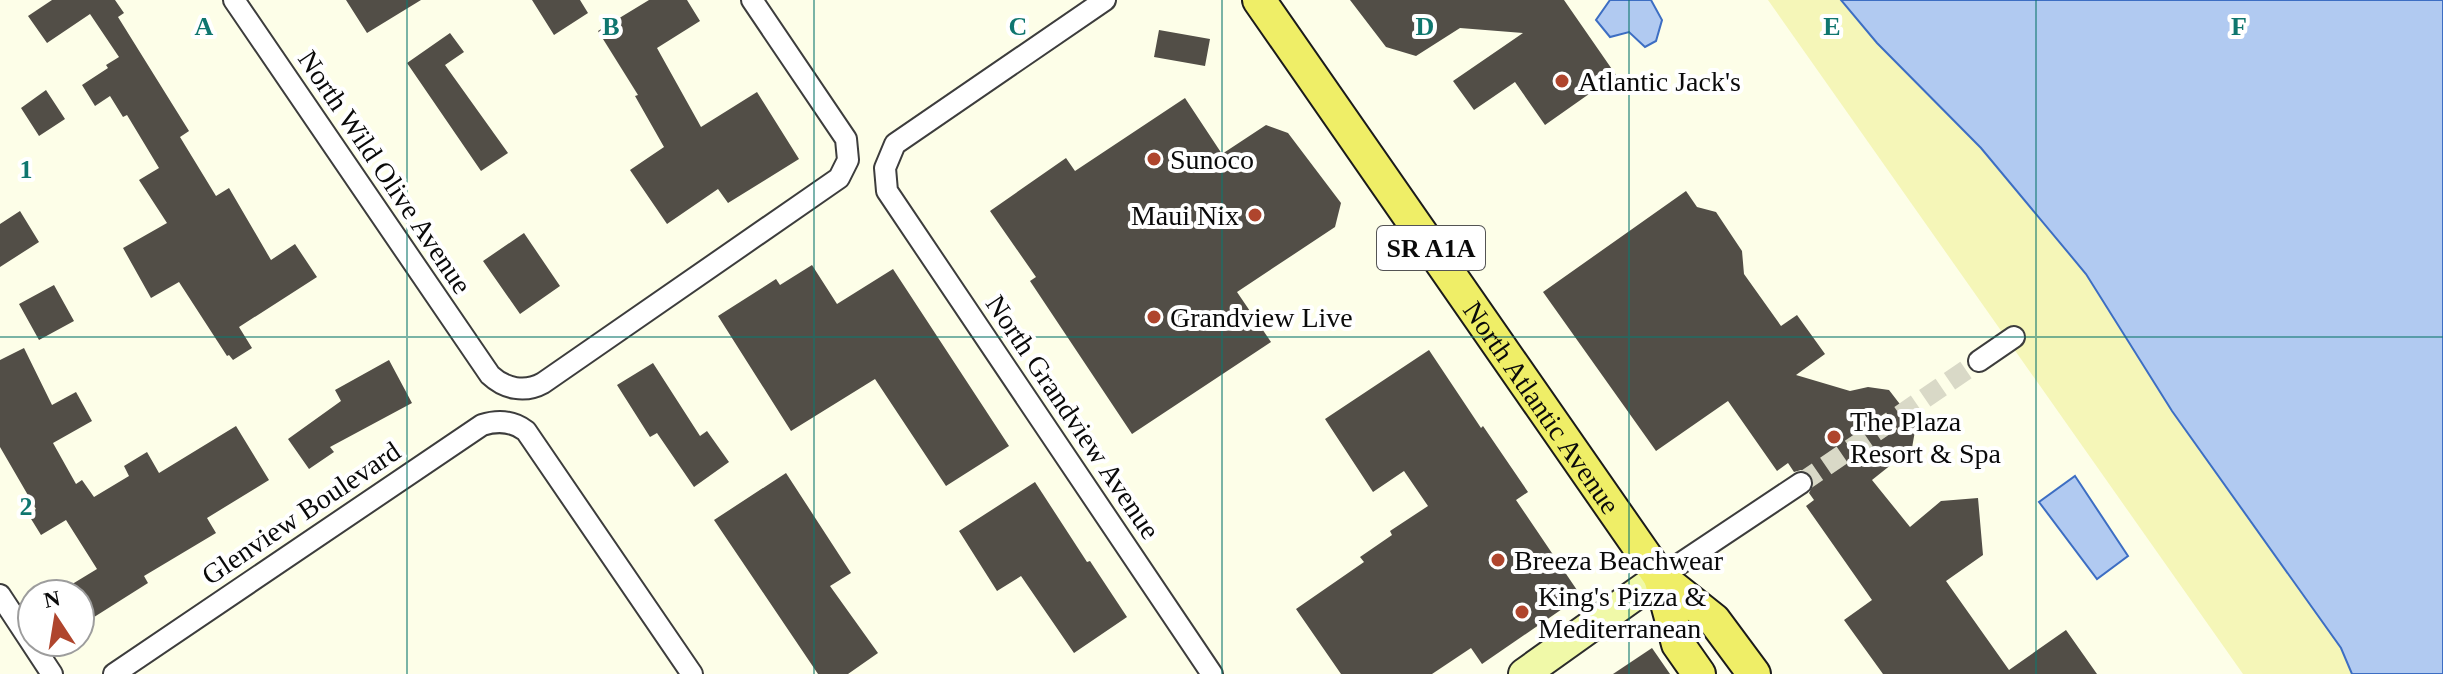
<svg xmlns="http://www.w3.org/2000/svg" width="2443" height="674" viewBox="0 0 2443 674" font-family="'Times New Roman',serif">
<rect width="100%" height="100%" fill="#fdfee8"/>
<!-- sand -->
<path fill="#f5f6b8" d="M1768,0h388l287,674h-200z"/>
<!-- water -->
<path fill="#b1caf1" stroke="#3d6ec3" stroke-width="2" d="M1610,0h41l11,20 -6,21 -11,6 -16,-15 -19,5 -14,-17z
M1841,0h602v674h-91l-11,-26 -169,-237 -86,-137 -105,-126 -104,-105z
M2075,476l53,80 -31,23 -58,-77z"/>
<!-- building -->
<path fill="#524e47" d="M52,0h63l9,13 -6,4 71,114 -9,6 36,59 13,-8 42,72 24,-16 22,33 -78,50 13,21 -19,12 -4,-5 -2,1 -48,-74 -28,16 -28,-50 44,-25 -28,-43 20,-12 -32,-53 -4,2 -13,-21 -15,10 -13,-21 26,-17 -2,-3 13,-8 -29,-43 -43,29 -19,-27z
M346,0h75l-54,33z
M532,0h48l8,13 -34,22z
M649,0h38l13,21 -43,27 44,79 56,-35 42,67 -71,44 -10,-14 -51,35 -37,-54 34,-23 -29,-51 3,-1 -40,-64z
M1350,0h214l52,75 -71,50 -30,-43 -41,28 -21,-29 70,-48 -63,-5 -44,28 -30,-9z
M1159,30l51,9 -5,27 -51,-9z
M450,33l14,19 -19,13 63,88 -27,18 -74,-108z
M46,90l19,29 -26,17 -18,-28z
M1185,98l37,56 44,-29 22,8 53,70 -6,24 -98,65 34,50 -139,92 -102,-153 6,-4 -46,-66 76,-53 9,13z
M1686,191l11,16 19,5 26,39 2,23 37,52 16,-11 28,39 -29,21 54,16 18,-4 21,3 27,35 -4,23 -40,32 38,47 31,-26 37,-3 5,57 -37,26 63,89 57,-40 31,44h-214l-39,-54 28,-20 -66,-94 8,-6 -5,-7 5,-10 -3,-8 -10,-5 -7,2 -6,-9 -11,8 -49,-70 -72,50 -113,-159z
M20,211l19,31 -39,25v-43z
M524,233l36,53 -40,28 -37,-53z
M812,265l25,39 56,-35 116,177 -63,40 -71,-107 -84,52 -73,-115 58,-37 4,6z
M54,285l20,36 -35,19 -20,-36z
M24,348l28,57 24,-13 16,29 -39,22 23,41 6,-4 12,17 35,-21 -5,-10 23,-14 12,21 77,-47 33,54 -62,38 9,15 -72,43 4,7 -57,36 -11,-16v-9h-6l-5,-8 28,-17 -31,-49 -25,15 -13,-21 8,-5 -36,-62v-87z
M1429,350l52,78 2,-2 45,66 -12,8 65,96 -99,68 -11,-16 -39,26h-91l-45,-65 68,-47 -4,-5 32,-22 -2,-4 38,-25 -24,-35 -31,21 -48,-73z
M389,360l23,43 -82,44 4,5 -25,17 -21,-30 53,-38 -6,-11z
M653,363l47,73 7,-5 22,31 -35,25 -37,-54 -7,4 -33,-52z
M786,473l65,100 -21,13 48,67 -30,21h-30l-104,-154z
M1035,482l52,80 3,-1 37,56 -53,36 -53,-77 -24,15 -38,-60z
M1652,648l18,26h-57z"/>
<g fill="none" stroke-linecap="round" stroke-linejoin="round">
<!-- street-tunnel -->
<path stroke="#d9d9c7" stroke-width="20" stroke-dasharray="20 10" stroke-linecap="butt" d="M1801,483l178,-122"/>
<defs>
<path id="street" d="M234,0l256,375c15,14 35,18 53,8l296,-205 9,-18 -2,-21 -94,-139
M1105,0l-210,144 -10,24 2,23 325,483
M1979,361l35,-24
M1660,577l141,-94
M0,595l52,79
M114,674l368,-249c16,-5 31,-4 44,6l166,243"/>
<path id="secondary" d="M1524,674l136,-97"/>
<g id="primary">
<path id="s1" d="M1259,0l401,577 54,43 40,54"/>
<path d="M1660,577l18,67 21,30"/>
</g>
</defs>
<!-- street casing -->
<use href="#street" stroke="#3d3d3d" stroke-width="24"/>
<!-- secondary casing -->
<use href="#secondary" stroke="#2c2c2c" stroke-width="34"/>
<!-- primary casing -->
<use href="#primary" stroke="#1b1b1b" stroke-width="36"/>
<!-- street -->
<use href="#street" stroke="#fff" stroke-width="20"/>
<!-- secondary -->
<use href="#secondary" stroke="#f0f9a8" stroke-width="30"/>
<!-- primary -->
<use href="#primary" stroke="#efee67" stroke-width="32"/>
</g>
<!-- grid -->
<path fill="none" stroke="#0f766e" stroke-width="2" stroke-opacity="0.55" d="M407,0v674M814,0v674M1222,0v674M1629,0v674M2036,0v674M0,337h2443"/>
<!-- markers -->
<g fill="#af452d" stroke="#fff" stroke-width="3">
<circle cx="1562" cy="81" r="8"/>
<circle cx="1154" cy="159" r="8"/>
<circle cx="1255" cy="215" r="8"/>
<circle cx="1154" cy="317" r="8"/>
<circle cx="1834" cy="437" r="8"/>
<circle cx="1498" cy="560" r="8"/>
<circle cx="1522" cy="612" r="8"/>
</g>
<g text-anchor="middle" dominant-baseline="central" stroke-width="8" stroke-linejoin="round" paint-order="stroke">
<!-- shield labels -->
<rect fill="#fff" stroke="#545454" stroke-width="2" x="1377" y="226" width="108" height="44" rx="6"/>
<g font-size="26" font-weight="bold" fill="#0a0a0a">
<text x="1431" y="248">SR A1A</text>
</g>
<!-- poi labels -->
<g font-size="28" fill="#0a0a0a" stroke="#fff" text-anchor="start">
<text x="1578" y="81">Atlantic Jack's</text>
<text x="1170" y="159">Sunoco</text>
<text x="1239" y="215" text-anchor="end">Maui Nix</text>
<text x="1170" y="317">Grandview Live</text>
<text x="1850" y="421">The Plaza<tspan x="1850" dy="32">Resort &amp; Spa</tspan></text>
<text x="1514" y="560">Breeza Beachwear</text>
<text x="1538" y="596">King's Pizza &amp;<tspan x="1538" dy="32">Mediterranean</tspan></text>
</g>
<!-- street labels -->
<g font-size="28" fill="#0a0a0a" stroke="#fff">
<text transform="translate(385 172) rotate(56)">North Wild Olive Avenue</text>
<text stroke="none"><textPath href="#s1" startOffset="496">North Atlantic Avenue</textPath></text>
<text transform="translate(1073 417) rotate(56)">North Grandview Avenue</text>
<text transform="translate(301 513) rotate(-34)">Glenview Boulevard</text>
</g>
</g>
<g font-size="26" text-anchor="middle" font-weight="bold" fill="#0f766e" stroke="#fff" stroke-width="8" stroke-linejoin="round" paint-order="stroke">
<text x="204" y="35">A</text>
<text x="611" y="35">B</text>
<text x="1018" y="35">C</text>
<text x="1425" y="35">D</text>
<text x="1832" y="35">E</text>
<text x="2239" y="35">F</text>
<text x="26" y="178">1</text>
<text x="26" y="515">2</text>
</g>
<!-- north arrow -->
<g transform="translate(56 618) rotate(348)"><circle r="38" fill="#ffffff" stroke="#9d9d9d" stroke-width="2"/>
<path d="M0-6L14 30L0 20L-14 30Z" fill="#af452d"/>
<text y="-12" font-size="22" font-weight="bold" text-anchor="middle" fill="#0a0a0a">N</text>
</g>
</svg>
